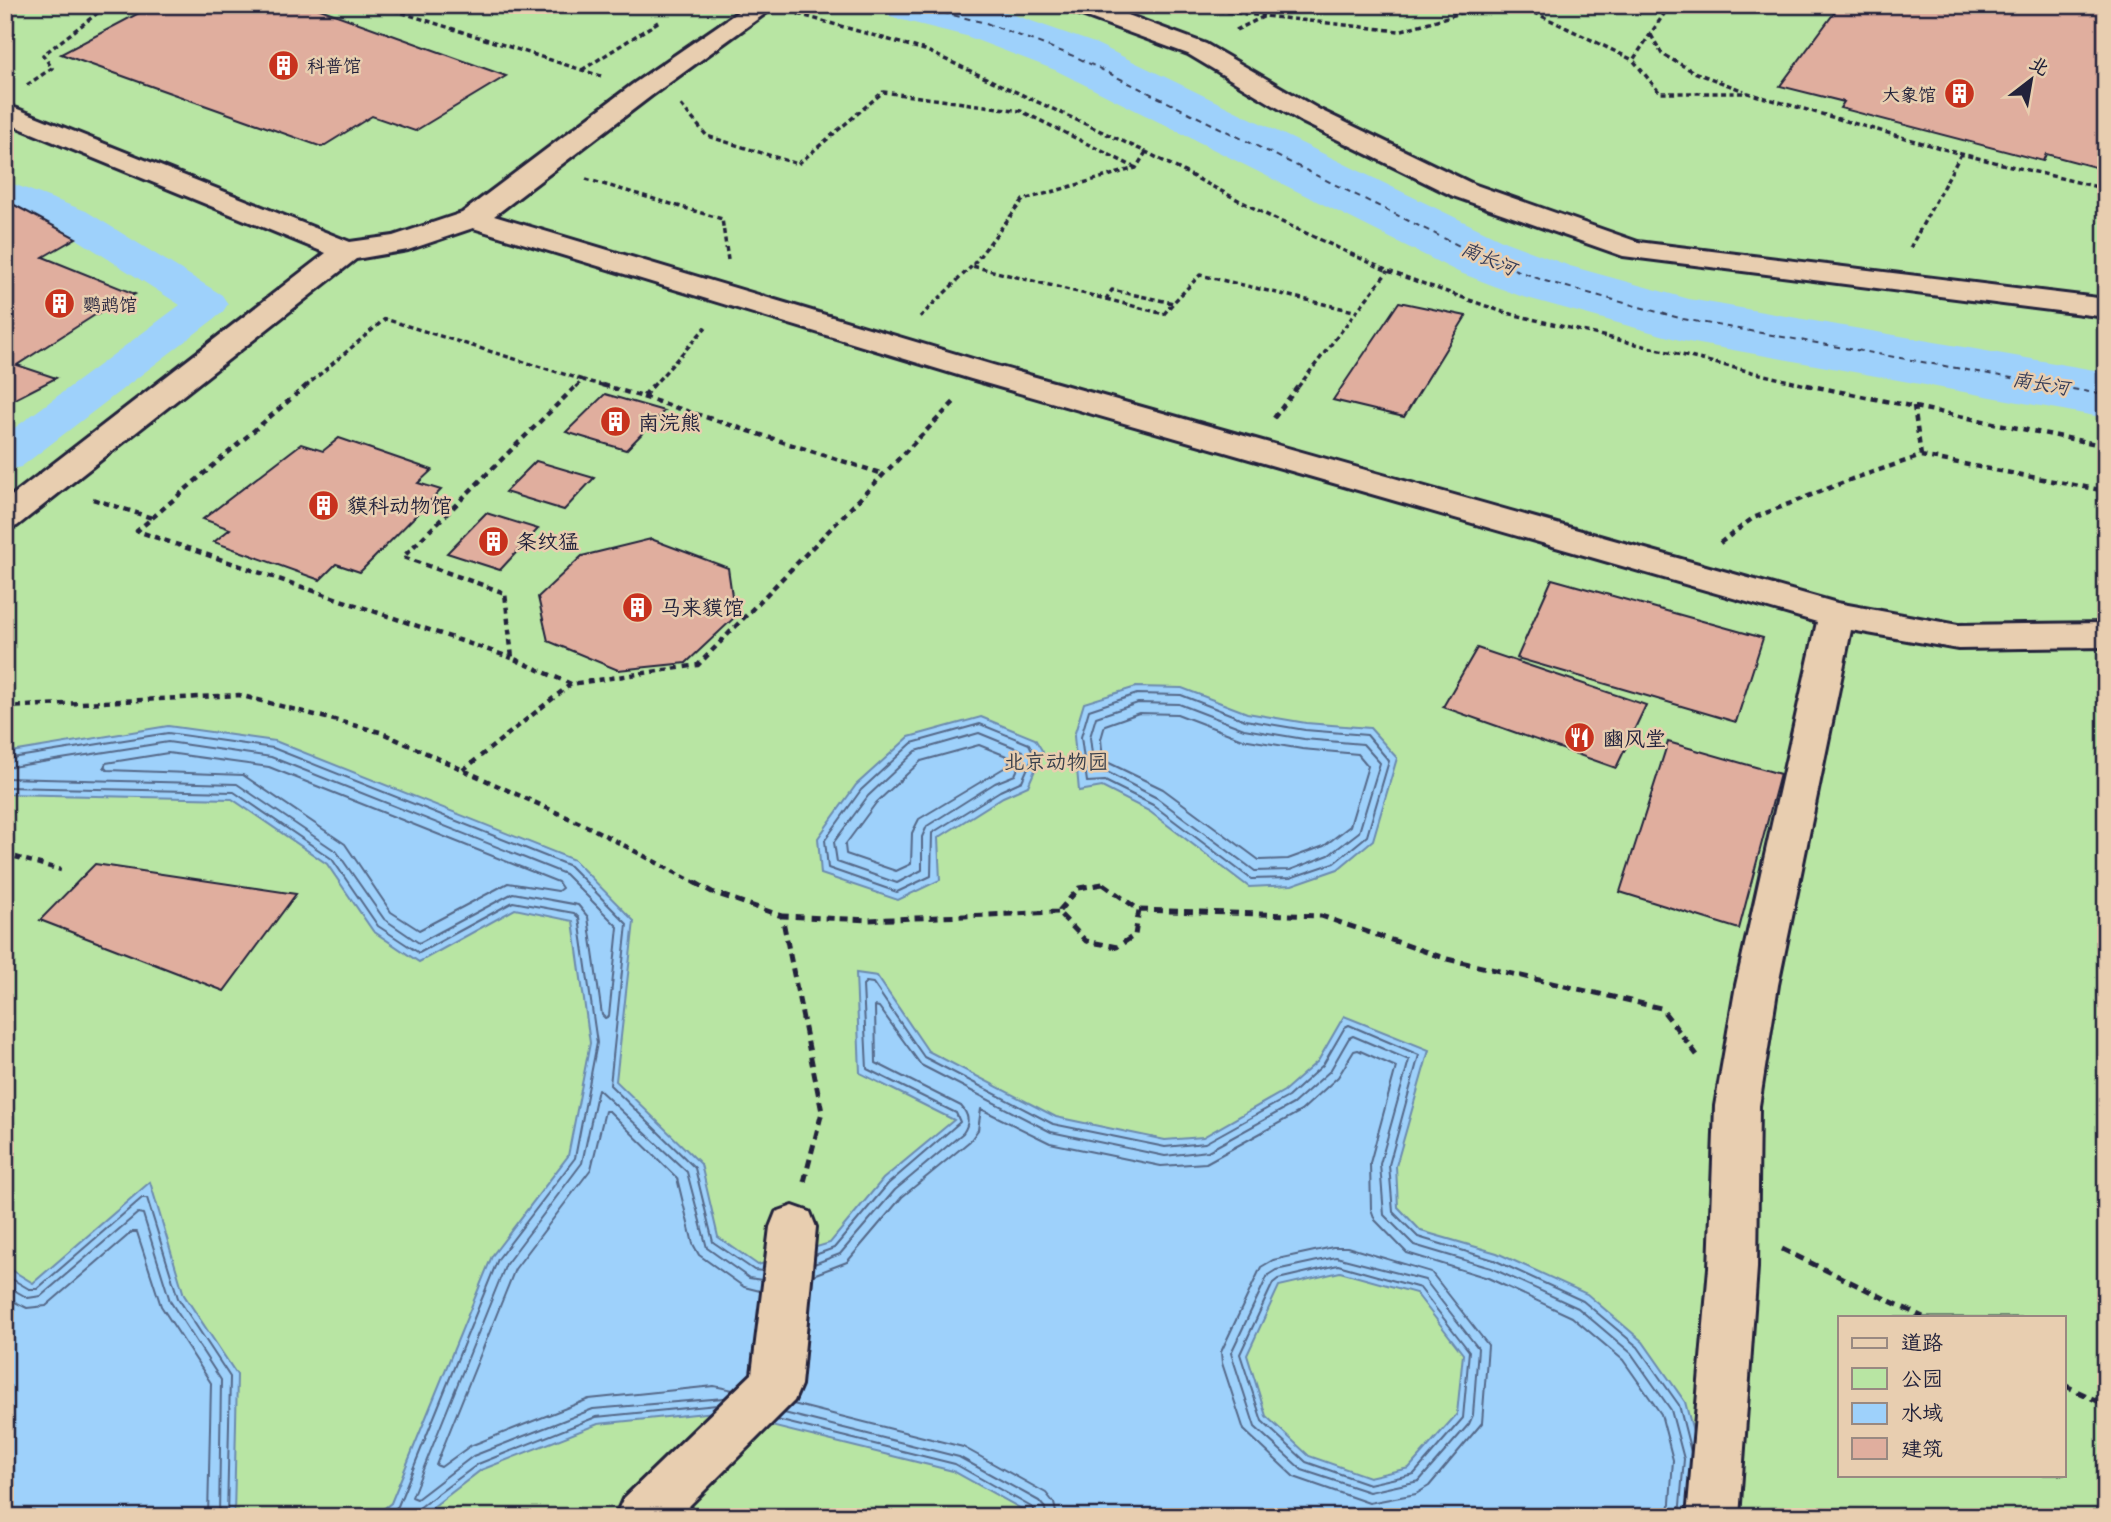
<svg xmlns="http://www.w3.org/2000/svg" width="2111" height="1522" viewBox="0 0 2111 1522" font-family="'Patrick Hand','LXGW WenKai TC',sans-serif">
<rect width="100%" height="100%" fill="#e8ceb0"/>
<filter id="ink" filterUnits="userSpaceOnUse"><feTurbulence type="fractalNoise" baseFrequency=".0143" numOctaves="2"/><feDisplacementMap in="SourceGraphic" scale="14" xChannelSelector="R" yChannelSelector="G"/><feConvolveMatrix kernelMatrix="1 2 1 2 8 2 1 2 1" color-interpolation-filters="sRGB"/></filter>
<g filter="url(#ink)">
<!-- green -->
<path fill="#b8e5a3" stroke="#6d846f" stroke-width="2" fill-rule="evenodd" d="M5,5h2101v1512h-2101zM1840,1317h224v158h-224z"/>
<!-- water -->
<path fill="#9ed1fb" stroke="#6c8bae" stroke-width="2" fill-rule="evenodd" d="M1136,687l46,1 65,25 59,10 64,5 27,30 -24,82 -35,29 -46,16 -43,2 -100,-76 -47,-24 -23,4 -5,-55 10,-33z
M981,717l54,22 8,13 -15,34 -25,11 -65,41 2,42 -42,20 -77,-26 -3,-36 38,-53 53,-48z
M168,726l107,15 299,119 60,61 -18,160 85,83 17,73 40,28 72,-22 53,-64 71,-59 -94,-47 -4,-100 21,3 51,75 128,66 109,23 38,-3 81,-46 34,-30 26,-45 85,34 -33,116 2,41 23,24 76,22 90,41 56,48 42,60 15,55 -5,60h-659l-83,-46 -238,-59 -117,12 -117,46 -61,47h-47l18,-14 101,-247 76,-100 22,-113 -17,-122 -58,-12 -96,53 -46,-31 -46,-67 -95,-65 -227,-5v-41zM1340,1272l76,21 47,61 -6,60 -48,54 -40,9 -60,-21 -43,-40 -19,-61 32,-69z
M150,1182l34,113 53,80 -3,142h-229v-251l28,17z"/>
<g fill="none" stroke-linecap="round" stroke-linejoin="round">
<!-- shore -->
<path stroke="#546888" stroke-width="2" d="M1137,694l44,1 64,25 60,10 62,5 22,26 -22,75 -33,27 -44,15 -39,1 -98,-74 -48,-24 -18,1 -6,-45 8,-27z
M1138,703l41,1 65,25 60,10 59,5 17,19 -21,69 -30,23 -39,15 -35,1 -98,-73 -48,-25 -15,-2 -4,-34 6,-20z
M1139,713l38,1 65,25 60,10 56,5 10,12 -18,60 -26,20 -36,13 -29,1 -96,-71 -60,-29 -2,-21 4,-14z
M980,724l49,20 5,10 -12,27 -22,10 -68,42 -1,43 -34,16 -69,-24 -3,-28 36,-50 51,-47z
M979,733l44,18 1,4 -9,20 -20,8 -68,43 -5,11v33l-25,13 -60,-21 -3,-20 34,-46 48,-45z
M979,745l30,12v8l-90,54 -7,14 -1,31 -15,7 -50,-17 -1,-9 31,-42 45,-42z
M168,753l101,14 289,115 4,6 -4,3 -50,-8 -89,47 -28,-18 -46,-68 -102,-69 -136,-5 -3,-3 2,-4z
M5,759l163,-26 105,15 297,118 57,58 -17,161 85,83 18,74 41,28 9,1
M5,768l163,-26 103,15 294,117 53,53 -9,89 -4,2 -3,-3 -14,-98 -10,-12 -65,-12 -94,50 -35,-24 -47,-67 -100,-68 -232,-6
M5,787l229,5 98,67 46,67 41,27 94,-51 61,11 5,5 18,125 -22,115 -77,101 -100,247 -13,11
M1333,1247h14l84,25 57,73 -6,78 -53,63 -13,8 -47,9 -75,-26 -50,-47 -22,-67 -1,-11 40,-85 12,-7z
M815,1255l19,-7 54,-64 72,-62 -4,-9 -89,-44 -4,-84 3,-3 7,1 51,74 129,67 112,23 40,-4 83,-46 35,-32 22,-38 4,-2 70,30 -30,110 4,47 25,25 76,23 89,41 55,46 41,58 12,47
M1336,1257l89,23 53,68 -5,67 -4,9 -50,57 -50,11 -67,-22 -47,-43 -24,-74 37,-78 8,-5z
M814,1264l26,-10 55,-64 68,-57c7,-10 6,-18 -2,-27l-85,-43 -1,-57 4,1 42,58 130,67 114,24 43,-5 85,-47 37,-33 19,-33 4,-2 56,24 -29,104 4,51 30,30 77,23 87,40 53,45 40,57 13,49 -5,58
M1338,1265l82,23 49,63 -6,67 -49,56 -45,10 -63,-22 -44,-41 -22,-67 33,-71 5,-4z
M5,1275l24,14h8l105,-91h5l31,100 52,79 -3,140
M813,1275l34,-13 55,-65 68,-56 8,-11 3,-21 69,34 111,23 45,-3 95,-52 37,-34 16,-26 4,-1 38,17 -26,96 1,46 4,11 32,33 81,25 84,39 51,43 38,54 12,46 -4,57
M5,1285l23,13 13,-2 97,-83 5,1 27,87 51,79 -2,137
M5,1297l22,11 19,-2 86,-74h5l24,74 50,77 -3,134
M733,1390l-19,-4 -125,13 -119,47 -29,21 -5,-2 79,-196 76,-100 14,-58h4l68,67 16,66 6,11 45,32 16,4
M724,1398l-131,11 -120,47 -56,43 -5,-2 94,-233 76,-101 16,-74 89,83 20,76 42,30 13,2
M793,1404l170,43 83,46 8,10 3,14
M784,1413l175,44 80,44 6,7 1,9
M777,1420l178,44 78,44 4,9
M416,1517l3,-9 59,-44 118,-47 121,-12"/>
<!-- canal -->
<path fill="#9ed1fb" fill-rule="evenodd" d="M5,181l81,30 136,84 6,9 -6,9 -201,154 -16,4v-36l175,-130 -122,-78 -53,-21z"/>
<!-- river -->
<path fill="#9ed1fb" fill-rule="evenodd" d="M882,5h104l111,39 409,198 64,24 119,33 417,73v46l-423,-77 -163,-45 -62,-24 -403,-202 -89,-34 -76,-19z"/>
<!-- ferry -->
<path stroke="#353c58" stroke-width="2" stroke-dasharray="6 5" stroke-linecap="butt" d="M911,5l75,18 90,34 406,200 63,24 138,38 423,76"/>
</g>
<!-- building -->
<path fill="#e0ae9e" stroke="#22223b" stroke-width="2" d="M154,5h155l197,71 -91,55 -43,-15 -50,31 -261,-93z
M1840,5h266v165l-60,-16 -3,7 -203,-53 4,-6 -64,-16z
M5,200l71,38 -33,19 92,37 -40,21 -78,50 39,13 -51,26z
M1399,302l67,14 -62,101 -71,-17z
M605,394l59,17 -38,39 -60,-18z
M339,438l93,32 -14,13 23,7 -81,82 -24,-8 -16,16 -106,-38 16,-13 -27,-10 98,-75 22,7z
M536,461l58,17 -30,32 -59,-18z
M486,513l52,16 -38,41 -53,-17z
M651,539l77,29 7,49 -49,46 -68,7 -70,-29 -10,-44 44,-41z
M1552,579l211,59 -27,84 -219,-64z
M1477,648l169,57 -30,63 -173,-61z
M1668,742l112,32 -41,155 -119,-37z
M95,864l201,30 -72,97 -184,-71z"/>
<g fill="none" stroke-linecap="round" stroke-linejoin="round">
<defs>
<path id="minor" d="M748,5h29l-126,91 -157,120 499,149 844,238 121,22 148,-2v24l-148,2 -107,-19 -73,355 -19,121 -2,162 -18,249h-52l22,-249 6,-162 21,-121 81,-363 -846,-243 -498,-151 -65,22 -52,9 -339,267 -12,3v-28l321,-248 -321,-131v-18l345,138 43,-6 69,-23 171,-129z
M1065,5h36l105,39 114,66 153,74 165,58 468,57v18l-483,-61 -170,-60 -151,-74 -114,-68 -120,-44z
M793,1206l17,6 6,15 -15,158 -7,16 -116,116h-63l8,-18 129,-125 18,-147 6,-15z"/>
</defs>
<!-- minor casing -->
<use href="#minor" stroke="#22223b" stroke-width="6"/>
<!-- path-far2 -->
<path stroke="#22223b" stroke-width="3.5" stroke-dasharray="5 3.5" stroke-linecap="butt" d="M378,5l223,71
M1519,5l114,55
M1670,5l-37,55 27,33h88l213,61 145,35
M1193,8l71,8
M798,14l127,36 221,102 125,65 117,54 115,41 311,75
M1236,30l29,-14 134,15 89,-26
M1651,35l11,19 32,18 50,19
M582,70l76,-48
M27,85l25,-17 -9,-13 65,-50
M681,105l26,31 91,28 85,-72 138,19 115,57
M1146,152l-10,16 -113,32 -51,66 134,33 6,-9 61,13 27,-28 158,37
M586,179l136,40 6,41
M1910,248l51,-94
M1106,299l58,15 9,-11
M920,317l52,-51
M305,387l80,-68 198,61
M576,387l7,-7 26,7
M652,387l54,-60
M1298,387l90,-116"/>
<!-- path-far1 -->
<path stroke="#22223b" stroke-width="4.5" stroke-dasharray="6 5" stroke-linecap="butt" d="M307,385l-170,146 375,127
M602,385l41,12 10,-12
M1807,385l299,61
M643,397l240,77
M1914,406l7,50
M1274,418l25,-33
M93,499l59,19
M1720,543l33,-25 99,-39 69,-23 185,35
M571,684l-59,-26 -7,-65 -102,-36 174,-172
M5,707l234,-12 141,37 213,97 104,55
M463,770l108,-86 127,-19 257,-264
M5,854l56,16"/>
<!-- path -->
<path stroke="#22223b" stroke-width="5" stroke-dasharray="9 6" stroke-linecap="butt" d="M694,882l18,10 70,24
M1103,884l36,26 -4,25 -18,12 -31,-6 -28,-29 21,-24z
M1139,910l182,6 126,43 214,49 36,47
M804,1182l18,-70 -40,-196 87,4 189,-8
M1782,1249l141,68
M2064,1385l42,20"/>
<!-- minor -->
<use href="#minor" fill="#e8ceb0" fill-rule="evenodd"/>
</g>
</g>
<!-- icons -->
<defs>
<symbol id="building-disc" viewBox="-11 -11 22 22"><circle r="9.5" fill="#c8321e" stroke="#e8ceb0"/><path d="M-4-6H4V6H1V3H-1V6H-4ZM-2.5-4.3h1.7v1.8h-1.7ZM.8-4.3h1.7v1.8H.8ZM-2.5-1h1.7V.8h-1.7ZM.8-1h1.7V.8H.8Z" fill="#fff"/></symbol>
<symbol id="restaurant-disc" viewBox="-11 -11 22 22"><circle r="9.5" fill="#c8321e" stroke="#e8ceb0"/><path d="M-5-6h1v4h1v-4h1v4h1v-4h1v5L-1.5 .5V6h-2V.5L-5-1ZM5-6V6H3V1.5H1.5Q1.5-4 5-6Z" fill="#fff"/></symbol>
</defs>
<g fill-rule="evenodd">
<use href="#building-disc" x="266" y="48" width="35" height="35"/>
<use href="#building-disc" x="1942" y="76" width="35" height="35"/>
<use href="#building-disc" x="42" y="286" width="35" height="35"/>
<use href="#building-disc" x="598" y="404" width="35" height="35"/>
<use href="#building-disc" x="306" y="488" width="35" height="35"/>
<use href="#building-disc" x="476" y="524" width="35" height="35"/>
<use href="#building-disc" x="620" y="590" width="35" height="35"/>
<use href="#restaurant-disc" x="1562" y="720" width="35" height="35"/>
</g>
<g text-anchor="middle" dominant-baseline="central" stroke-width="5" stroke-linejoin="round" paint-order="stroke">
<!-- far-poi labels -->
<g font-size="18" fill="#22223b" stroke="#e8ceb0" text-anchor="start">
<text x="307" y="65">科普馆</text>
<text x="1936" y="94" text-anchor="end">大象馆</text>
<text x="83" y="304">鹦鹉馆</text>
</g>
<!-- far-water labels -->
<g font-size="19" font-style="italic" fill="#353c58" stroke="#e8ceb0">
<text transform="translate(1489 258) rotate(23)">南长河</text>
<text transform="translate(2041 383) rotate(10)">南长河</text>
</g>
<!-- poi labels -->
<g font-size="21" fill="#22223b" stroke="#e8ceb0" text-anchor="start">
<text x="638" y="422">南浣熊</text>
<text x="347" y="505">貘科动物馆</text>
<text x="516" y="541">条纹猛</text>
<text x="660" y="607">马来貘馆</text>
<text x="1603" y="738">豳风堂</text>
</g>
<!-- park labels -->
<g font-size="21" fill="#383f4b" stroke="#e8ceb0">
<text x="1056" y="761">北京动物园</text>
</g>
</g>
<!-- margin -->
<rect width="2111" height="1522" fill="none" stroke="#e8ceb0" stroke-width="28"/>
<rect x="14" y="14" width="2083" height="1494" fill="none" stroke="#22223b" stroke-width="2.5" filter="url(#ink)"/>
<!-- legend -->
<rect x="1838" y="1316" width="228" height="161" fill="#e8ceb0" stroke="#998981" stroke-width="2"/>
<rect x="1852" y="1338" width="35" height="10" fill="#e8ceb0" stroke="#998981" stroke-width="2"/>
<text x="1901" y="1350" font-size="21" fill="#22223b">道路</text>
<rect x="1852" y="1368" width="35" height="21" fill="#b8e5a3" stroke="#998981" stroke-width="2"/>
<text x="1901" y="1386" font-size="21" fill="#22223b">公园</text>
<rect x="1852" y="1403" width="35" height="21" fill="#9ed1fb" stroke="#998981" stroke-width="2"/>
<text x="1901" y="1420" font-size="21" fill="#22223b">水域</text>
<rect x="1852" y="1438" width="35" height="21" fill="#e0ae9e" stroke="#998981" stroke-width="2"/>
<text x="1901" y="1456" font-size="21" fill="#22223b">建筑</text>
<!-- north arrow -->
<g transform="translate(2031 80) rotate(31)" stroke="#e8ceb0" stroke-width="5" paint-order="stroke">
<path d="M0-5L12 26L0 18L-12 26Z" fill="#22223b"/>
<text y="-10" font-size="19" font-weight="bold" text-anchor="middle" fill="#22223b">北</text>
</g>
</svg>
